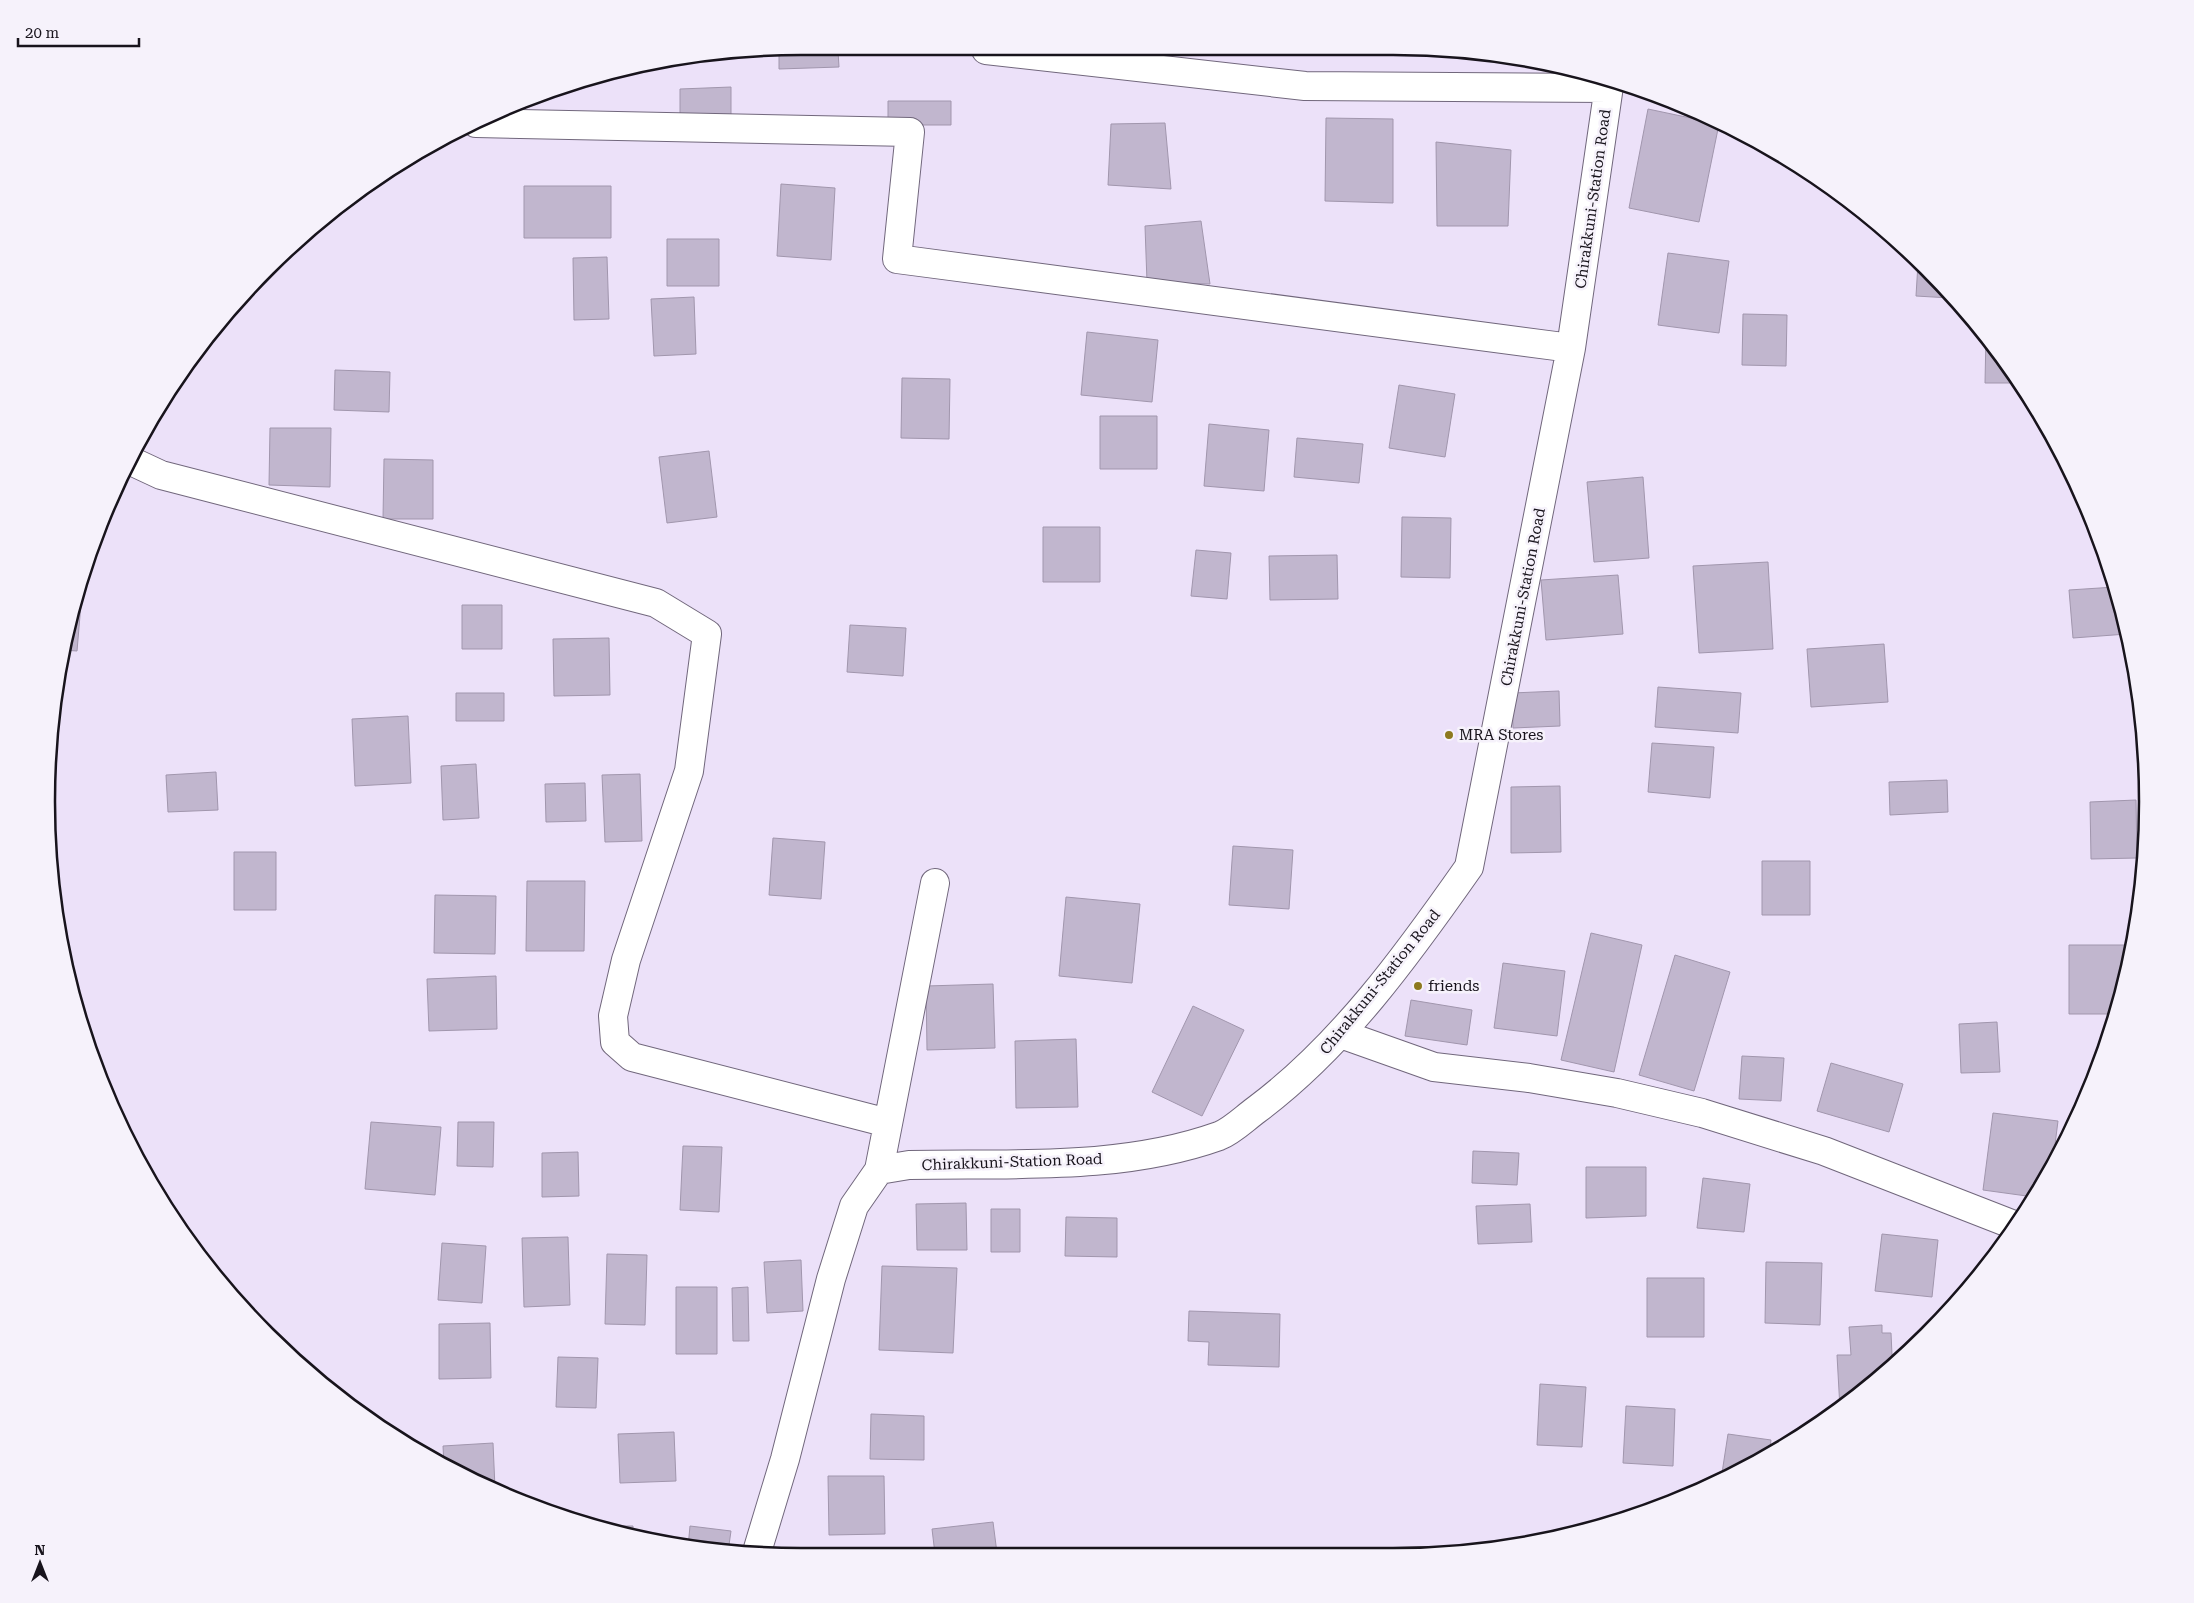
<svg xmlns="http://www.w3.org/2000/svg" width="2194" height="1603" viewBox="0 0 2194 1603" font-family="'Roboto Serif',serif">
<rect width="100%" height="100%" fill="#ece1f9"/>
<!-- building -->
<path fill="#c1b6ce" stroke="#a196ad" d="M838,51l1,16 -60,2v-17z
M763,52v2h-40v-1z
M731,87v31l-51,1v-30z
M888,101h63v24h-63z
M1648,109l71,15 -20,98 -70,-14z
M1326,118l67,1v84l-68,-2z
M1165,123l6,66 -63,-4 3,-61z
M1436,142l75,8 -3,76h-71z
M781,184l54,4 -4,72 -54,-4z
M524,186h87v52h-87z
M1201,221l9,63 -63,-2 -2,-56z
M667,239h52v47h-52z
M1668,253l61,8 -10,72 -61,-8z
M607,257l2,62 -35,1 -1,-62z
M1918,263l32,35 -34,-2z
M694,297l2,57 -42,2 -3,-57z
M1743,314l44,1 -1,51 -44,-1z
M1087,332l71,8 -6,62 -71,-7z
M1986,335l6,7 26,41h-33z
M335,370l55,2 -1,40 -55,-2z
M902,378l48,1 -1,60 -48,-1z
M1399,385l56,9 -10,63 -56,-9z
M1100,416h57v53h-57z
M1209,424l60,6 -5,61 -60,-5z
M270,428h61l-1,59 -61,-2z
M1297,438l66,6 -4,39 -65,-6z
M709,451l8,66 -50,6 -8,-66z
M384,459l49,1v59h-50z
M1643,477l6,81 -55,4 -7,-80z
M1402,517l49,1 -1,60 -49,-1z
M1043,527h57v55h-57z
M1196,550l35,3 -4,46 -36,-3z
M1337,555l1,44 -68,1 -1,-44z
M1768,562l5,87 -74,4 -6,-87z
M1618,575l5,59 -77,6 -5,-60z
M2115,587l7,19 5,28 -54,4 -4,-48z
M78,591l4,1 -5,59 -15,-1z
M462,605h40v44h-40z
M850,625l56,3 -3,48 -56,-4z
M609,638l1,57 -56,1 -1,-57z
M1884,644l4,58 -77,5 -4,-58z
M1658,687l83,6 -3,40 -83,-6z
M1559,691l1,35 -47,2 -1,-35z
M456,693h48v28h-48z
M408,716l3,67 -56,3 -3,-67z
M1652,743l62,4 -4,51 -62,-6z
M476,764l3,54 -36,2 -2,-54z
M216,772l2,38 -50,2 -2,-37z
M640,774l2,67 -37,1 -3,-67z
M1947,780l1,32 -58,3 -1,-33z
M585,783l1,38 -40,1 -1,-38z
M1560,786l1,66 -50,1v-66z
M2136,800l1,58 -46,1 -1,-57z
M773,838l52,4 -4,57 -52,-4z
M1233,846l60,4 -4,59 -60,-4z
M234,852h42v58h-42z
M1762,861h48v54h-48z
M527,881h58l-1,70h-58z
M435,895l61,1 -1,58 -61,-1z
M1066,897l74,7 -8,79 -73,-7z
M1591,933l51,12 -28,127 -53,-12z
M2069,945h58v14l-12,55h-46z
M1675,955l55,17 -36,119 -55,-16z
M1503,963l62,8 -8,65 -63,-8z
M496,976l1,53 -68,2 -2,-52z
M993,984l2,64 -68,2 -1,-64z
M1411,1000l61,10 -5,35 -62,-9z
M1193,1006l51,24 -42,86 -50,-24z
M1997,1022l3,50 -39,1 -2,-49z
M1076,1039l2,68 -62,1 -1,-67z
M1742,1056l42,2 -3,43 -42,-2z
M1831,1063l72,21 -14,48 -72,-21z
M1993,1113l65,8 -6,47 -18,29 -51,-7z
M371,1122l70,5 -6,68 -70,-6z
M458,1122h36l-1,45 -36,-1z
M683,1146l39,1 -3,65 -39,-2z
M1473,1151l46,2 -2,32 -45,-2z
M578,1152l1,44 -37,1v-44z
M1586,1167h60v49l-60,2z
M1703,1178l47,6 -6,48 -47,-4z
M966,1203l1,47h-50l-1,-46z
M1530,1204l2,38 -54,2 -2,-38z
M991,1209h29v43h-29z
M1066,1217l51,1v39l-52,-1z
M1882,1234l56,6 -6,57 -57,-6z
M568,1237l2,68 -46,2 -2,-69z
M442,1243l44,3 -4,57 -44,-3z
M607,1254l40,1 -2,70 -40,-1z
M801,1260l2,51 -36,2 -3,-51z
M1766,1262l56,1 -2,62 -55,-2z
M882,1266l75,2 -4,85 -74,-3z
M1647,1278h57v59h-57z
M676,1287h41v67h-41z
M748,1287l1,54h-16l-1,-53z
M1189,1311l91,3 -1,53 -71,-2 1,-23 -21,-1z
M490,1323l1,55 -52,1v-55z
M1882,1325v8h9l1,22h9l-49,46 -12,8 -3,-54h14l-2,-28z
M558,1357l40,1 -2,50 -40,-1z
M1540,1384l46,3 -4,60 -45,-2z
M1626,1406l49,3 -2,57 -50,-3z
M871,1414l53,2v44l-54,-1z
M674,1432l2,49 -56,2 -2,-49z
M1728,1434l43,6 -2,16 -37,19 -10,-2z
M493,1443l2,45 -51,-23 -1,-19z
M828,1476h56l1,58 -56,1z
M993,1522l4,31 -62,1 -3,-25z
M592,1526h41v11z
M690,1526l41,5 -3,21 -40,-5z"/>
<g fill="none" stroke-linecap="round" stroke-linejoin="round">
<defs>
<path id="minor" d="M986,50l319,36 304,2
M476,123l434,9 -13,127 674,89
M131,461l30,14 495,128 51,31 -18,137 -63,189 -13,56 2,26 17,15 256,66
M1341,1034l93,33 95,11 88,15 85,20 122,38 190,74
M879,1170l56,-287
M756,1555l29,-96 46,-180 23,-73 25,-36 30,-5c103,-2 212,6 310,-29 13,-5 26,-18 37,-26 86,-64 152,-156 213,-243l102,-519 39,-269"/>
</defs>
<!-- minor casing -->
<use href="#minor" stroke="#71677c" stroke-width="30"/>
<!-- minor -->
<use href="#minor" stroke="#fff" stroke-width="28"/>
</g>
<!-- markers -->
<g fill="#8d791e" stroke="#f6f2fb" stroke-width="2">
<circle cx="1449" cy="735" r="5"/>
<circle cx="1418" cy="986" r="5"/>
</g>
<g text-anchor="middle" dominant-baseline="central" stroke-width="5" stroke-linejoin="round" paint-order="stroke">
<!-- street labels -->
<g font-size="15" fill="#18141c" stroke="#f6f2fb">
<text transform="translate(1593 199) rotate(-82)">Chirakkuni-Station Road</text>
<text transform="translate(1523 597) rotate(-79)">Chirakkuni-Station Road</text>
<text transform="translate(1380 982) rotate(-51)">Chirakkuni-Station Road</text>
<text transform="translate(1012 1162) rotate(-2)">Chirakkuni-Station Road</text>
</g>
<!-- poi labels -->
<g font-size="15" fill="#18141c" stroke="#f6f2fb" text-anchor="start">
<text x="1459" y="735">MRA Stores</text>
<text x="1428" y="986">friends</text>
</g>
</g>
<!-- crop -->
<path d="M0 0H2194V1603H0ZM801 55H1393A746 746 0 0 1 2139 801V802A746 746 0 0 1 1393 1548H801A746 746 0 0 1 55 802V801A746 746 0 0 1 801 55Z" fill="#f6f2fb" fill-rule="evenodd"/>
<path fill="none" stroke="#18141c" stroke-width="2.5" d="M801 55H1393A746 746 0 0 1 2139 801V802A746 746 0 0 1 1393 1548H801A746 746 0 0 1 55 802V801A746 746 0 0 1 801 55Z"/>
<!-- north arrow -->
<g transform="translate(40 1563)" stroke="#f6f2fb" stroke-width="4" paint-order="stroke">
<path d="M0-4L9 19L0 12L-9 19Z" fill="#18141c"/>
<text y="-8" font-size="14" font-weight="bold" text-anchor="middle" fill="#18141c">N</text>
</g>
<!-- scale -->
<path d="M18 38v8h121v-8" fill="none" stroke="#18141c" stroke-width="2.5"/>
<text x="25" y="38" font-size="15" fill="#18141c" stroke="#f6f2fb" stroke-width="4" paint-order="stroke">20 m</text>
</svg>
